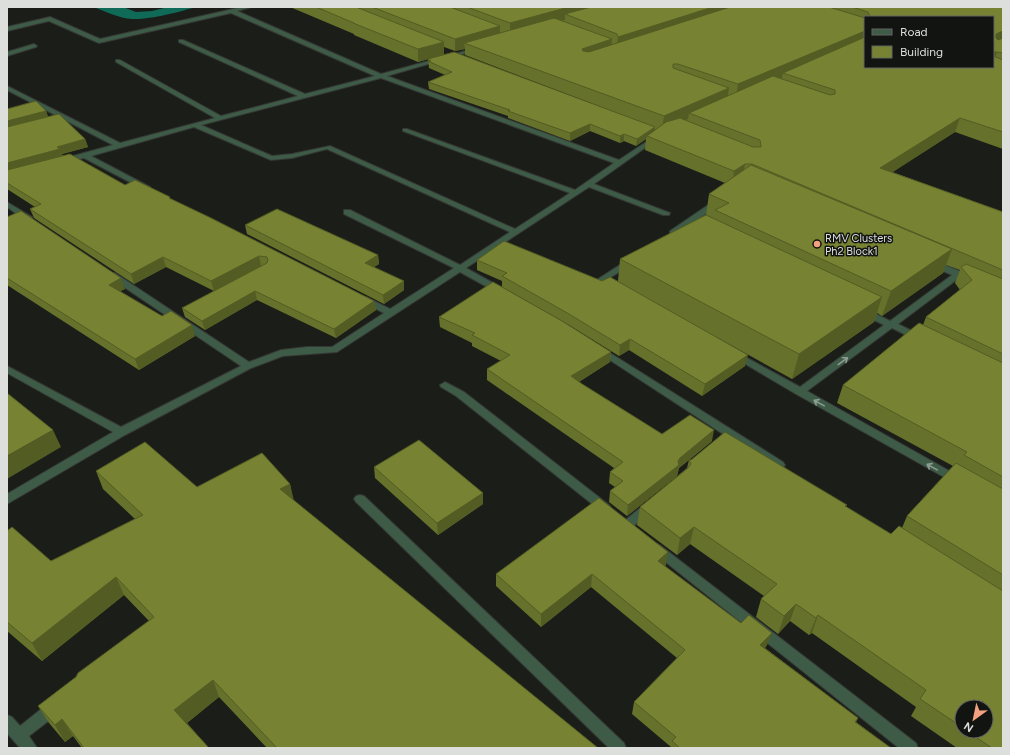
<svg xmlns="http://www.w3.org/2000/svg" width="1010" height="755" viewBox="0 0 1010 755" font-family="Figtree,sans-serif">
<rect width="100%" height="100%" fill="#1b1d19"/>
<!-- water -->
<path fill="#0f6a57" d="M94,7h29l13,5 16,-1 16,-4h28c-17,5 -47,13 -64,12 -13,-1 -26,-7 -38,-12z"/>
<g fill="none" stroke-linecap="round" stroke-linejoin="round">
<defs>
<path id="minor" d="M242,7h10l-15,4 144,63 99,-27v2l-93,27 232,84 36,-24h4v2l-65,46 76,29 -1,2h-6l-74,-28 -123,81 38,21 1,2 -1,2h-6l-38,-21 -123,80 -54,4 -32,12 -126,67 -118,69v-10l106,-62 -106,-59v-7l114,61 120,-61 -132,-89 -1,-2 1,-2h6l134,89 32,-12 26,-3h25l52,-34 -24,-12 -1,-2 1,-2h6l24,12 64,-41 -110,-54v-4h6l110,55 50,-33 -183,-83 -35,9 -21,2 -77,-33 -103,29 59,31 -1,2h-6l-59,-31 -22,5v-4l51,-14 -106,-55v-4l2,1 111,56 95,-25 -99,-56v-2h4l101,56 77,-20 -119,-54v-2h4l122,54 70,-18 -144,-63 -132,30 -50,-22 -42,10v-4l43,-10 50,22zM381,78l233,85 -39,27 -168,-61h-4v2l167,62 -55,36 -185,-83 -38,8 -20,2 -71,-31z
M34,44l3,2 -1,1 -29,9v-4z
M714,201h6l1,2 -45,32h-6v-4z
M7,202l25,15v4h-6l-19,-14z
M629,259l4,3 -1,2 -24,15 11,8 -1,2h-6l-14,-10z
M932,260l30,12 13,8 -4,3 -12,-5 -61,46 24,12 2,2 -2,2h-6l-24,-12 -85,63 155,87 2,3 -2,3 -4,1 -162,-91 -66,-39 2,-2h6l62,34 84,-62 -24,-12 -2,-2 2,-2h6l24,12 62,-46 -23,-10 -1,-2 1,-2z
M599,346l184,116 2,3 -2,3h-8l-179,-117 -2,-2z
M445,382l19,10 145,113 2,3 -2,3 -4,1 -4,-1 -145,-115 -15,-9 -1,-2z
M360,495l4,1 260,247 2,5h-17l-253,-246 -2,-3 2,-3z
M649,503l4,1 2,3 -2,3 -22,18 -4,2 -4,-2 -2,-3 2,-3 22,-18z
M657,544l4,2 255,197 2,5h-19l-246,-196 -2,-3 2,-3z
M55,700l5,2 2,5 -2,5 -31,24 8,12h-17l-13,-15v-18l5,2 8,9 30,-24z"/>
</defs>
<!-- minor casing -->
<use href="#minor" stroke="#363834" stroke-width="2"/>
<!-- minor -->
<use href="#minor" fill="#3d5b47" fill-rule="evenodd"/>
</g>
<!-- wall -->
<path fill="#66712b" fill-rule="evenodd" d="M290,7h713v142l-48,-17 -63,40 111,40v536h-46l-46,-32 5,-9 -104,-74 -3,2 -19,-14 -12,13 -22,-17 5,-18 3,-3 -74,-52 -13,11 -40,-30 3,-18 47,-39 2,-8 -10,8 -2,8 -50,40 -18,-14 1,-11 5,-4 -6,-4 1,-11 4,-4 -127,-88v-11l14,-8 -29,-15v-3l-32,-16 -1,-10 172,35 -1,10 -31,20 83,52 50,7 -23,19 157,47 45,27 11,-6 5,-12 46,-50 -116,-63 6,-18 80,-60 3,-8 34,-27 -5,-7 5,-13 -14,-5 -3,8 -61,43 -5,-3 -3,9 -82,57 -74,-41 27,28 -43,30 -73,-46 -10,6 -50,-31 -67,-38v-6l-25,-11v-10l125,21h16l2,-22 86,-44 3,-21 16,-11 -80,-33 1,-11 -10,7 -12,-5 -4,2 -30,-12 -20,10 -62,-23v-2l-79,-27 -1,-7 17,-7 -16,-7 -1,-9 -10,3 -64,-27v-1zM865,17h128l-128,50zM444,47l11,4 10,-2v6l139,53 -160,-53zM962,707l24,24h-24z
M7,109l39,2 2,6 37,22 3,8 -26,7 1,2 62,29 46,14 203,102 2,9 -40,28 -79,-38 -52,30 -20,-13 -3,-9 32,-17 -48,-24 -32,17 -100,-66 -4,-9 5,-2 -28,-18z
M7,217l118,72 -5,2 75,45 -56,34 -132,-85z
M245,225l133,30 1,9 -5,3 30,23 -20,14 -137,-70z
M374,467l109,37 -45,31 -63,-57z
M96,471l101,16 93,-3 3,16 305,248h-331l-48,-51 -32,26 22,25h-127l-9,-12 -8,6 -16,-19 -11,-17 111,-85 -25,-26 -82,66 -35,-30v-100l44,30 84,-42 -32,-30z
M666,565l-1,1 102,79 -2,3 93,70 -2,4 35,26h-220v-1l-39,-33 2,-12 43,-44 -86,-71 -50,40 -45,-41v-12z"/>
<!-- shaded-wall -->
<path fill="#535c23" d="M569,7h21l-25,7v6l-55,15v-12z
M713,7h34l-131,43 2,-13z
M500,26v13l-36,4 1,6 -10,2v-12z
M865,31v11l-82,31 -1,5 -46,19 2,-13z
M1003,31v10l-10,5 3,-12z
M612,39l-1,12 -29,10v-12z
M444,42v13l-26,7v-13z
M993,52h4l-4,12z
M729,88l-2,13 -38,12 -1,6 -26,11 2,-14z
M46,111l3,8 -42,10v-8z
M960,118l-5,14 -79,51 4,-15z
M590,124v7l-20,10v-8z
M655,127l-1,7 -7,2 -1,3 -10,7 1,-7z
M624,134v7l-4,2v-7z
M85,139l3,8 -26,7 1,3 -56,15v-9l50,-16z
M745,164l-3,15 -10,7 2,-15z
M952,249l-9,24 -61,43 9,-25z
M378,255l1,9 -13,8 -1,-9z
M259,256l2,10 -47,25 -3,-10z
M163,257l3,10 -32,17 -3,-10z
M121,278l4,11 -13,6 -3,-10z
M404,281v9l-20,14 -1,-9z
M255,291l2,9 -52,30 -3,-9z
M882,297l-8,25 -82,57 7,-25z
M374,301l2,9 -40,28 -2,-9z
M192,325l3,11 -56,34 -4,-11z
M630,339l-1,11 -10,6 1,-11z
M611,352l-1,10 -40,25 1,-11z
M748,355l-3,11 -43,30 3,-12z
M53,430l8,17 -54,32v-23z
M714,430l-2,11 -33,27 -2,8 -50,40 1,-11 50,-44 2,-3z
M290,484l4,17 -14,-12z
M483,493v11l-45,31 -1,-12z
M694,527l-4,17 -13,11 3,-17z
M668,552l-2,13 -10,8 2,-12z
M592,574l-1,13 -50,40v-13z
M116,577l8,18 -82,66 -10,-18z
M796,604l-6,17 -12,13 6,-18z
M818,615l-6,18 -3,2 7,-17z
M772,633l-5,12 -10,12 3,-12z
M213,680l6,17 -37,30 -8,-17z
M62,719l11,17 -8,6 -10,-17z"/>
<!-- building -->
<path fill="#778332" stroke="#535c23" d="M316,7h40l88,35 -26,7 -65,-26h1z
M372,7h78l50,19 -45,13z
M467,7h102l-59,16z
M591,7h122l-95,30 -1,-3 -52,-20z
M730,7h99l36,11v13l-127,53 -60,-20h-5v4l56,20 -65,28 -200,-73 90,-25 58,21 -30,10 1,2 6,1z
M852,7h151v24l-7,3v4l2,2 5,-2v15l-6,-1h-4v-35h-123l-2,-5z
M865,37v30h128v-11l10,4v72l-43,-14 -80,50 123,44v58l-251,-106h-7l-11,7 -87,-35 19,-14 14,-4 73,29h8l-1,-7 -71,-27 84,-37 57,19 5,-1v-4l-52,-17z
M454,52l201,75 -18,12 -13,-5 -4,2 -30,-12 -20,9 -62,-22 2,-1 -82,-28 24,-10 -24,-11h3l-3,-2z
M36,101l10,10 -39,10v-12z
M59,114l26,25 -28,8 3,2 -53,14v-36z
M70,154l55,31 10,-5 35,17 -1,1 42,20 163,83 -40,28 -79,-38 -53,30 -20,-13 85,-45 1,-3 -1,-3 -8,-1 -48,25 -48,-24 -32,17 -101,-65 11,-5 -34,-21v-13z
M751,165l201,84 -61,42 -176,-81 14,-7 -20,-9z
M277,209l101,46 -13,8 39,18 -21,14 -138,-70z
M21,211l100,67 -12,7 53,31 9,-5 21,14 -57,34 -128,-81v-61z
M706,215l176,82 -83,57 -179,-95z
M504,241l98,40 8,-4 138,78 -43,29 -75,-45 -10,6 -51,-31 -67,-38 5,-3 -30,-13z
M966,264l37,15v75l-77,-37 46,-37 -11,-13z
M493,282l69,39 49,31 -40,24 11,8 80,50 28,-19 24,15 -34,28 -2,3 1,4 -51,40 -18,-14 13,-10 -13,-9 13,-10 -136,-93 23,-14 -38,-20 3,-2 -36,-16z
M919,323l84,40v114l-39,-22 3,-3 -124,-67z
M7,393l46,37 -46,26z
M725,432l122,73 -2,1 46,28 8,-8 104,65v157h-11l-25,-17h19v-24h-24v20l-42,-28 6,-9 -108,-75 -2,3 -20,-14 -12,12 -23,-17 16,-15 -83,-57 -14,11 -40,-31 48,-39 3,-4 -2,-4h2z
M419,440l64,53 -46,30 -63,-56z
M145,442l52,45 65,-34 28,31 -10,5 318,259h-321l-64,-68 -39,30 35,38h-125l-22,-29 -7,6 -17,-19 38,-29 2,-4 76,-56 -38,-40 -84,66 -25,-21v-91l5,-4 39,34 92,-46 -47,-44z
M956,463l47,26v86l-96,-59z
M599,498l69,54 -10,9 83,62 8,-8 23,18 -12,12 98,73 -3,4 36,26h-211l-8,-7 4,-4 -42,-35 51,-52 -1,-1 -92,-75 -51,40 -45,-40z"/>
<!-- one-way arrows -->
<defs><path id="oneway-shaft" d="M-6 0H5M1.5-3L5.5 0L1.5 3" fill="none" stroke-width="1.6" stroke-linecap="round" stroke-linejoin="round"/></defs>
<g stroke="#8d9d92">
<use href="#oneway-shaft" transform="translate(843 361) rotate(-36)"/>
<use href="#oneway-shaft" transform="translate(819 403) rotate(-151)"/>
<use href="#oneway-shaft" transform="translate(932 467) rotate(-151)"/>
</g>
<!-- markers -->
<circle fill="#f2a080" stroke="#121411" stroke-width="1.5" cx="817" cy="244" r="4"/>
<g text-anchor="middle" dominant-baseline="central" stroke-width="3" stroke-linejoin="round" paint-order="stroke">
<!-- poi labels -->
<g font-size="11" fill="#dddfdc" stroke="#121411" text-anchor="start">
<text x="825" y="238">RMV Clusters<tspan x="825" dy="13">Ph2 Block1</tspan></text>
</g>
</g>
<!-- border -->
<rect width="1010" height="755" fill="none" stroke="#dddfdc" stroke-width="16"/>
<!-- legend -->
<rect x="864" y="16" width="130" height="52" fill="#121411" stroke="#636562"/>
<rect x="872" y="29" width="20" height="6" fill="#3d5b47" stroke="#636562"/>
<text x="900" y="36" font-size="12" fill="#dddfdc">Road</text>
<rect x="872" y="46" width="20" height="12" fill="#778332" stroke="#636562"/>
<text x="900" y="56" font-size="12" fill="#dddfdc">Building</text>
<!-- north arrow -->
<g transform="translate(974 719) rotate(213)"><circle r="19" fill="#121411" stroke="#636562"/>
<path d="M0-3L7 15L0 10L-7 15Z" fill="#f2a080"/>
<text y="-6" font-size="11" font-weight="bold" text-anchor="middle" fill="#dddfdc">N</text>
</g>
</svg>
